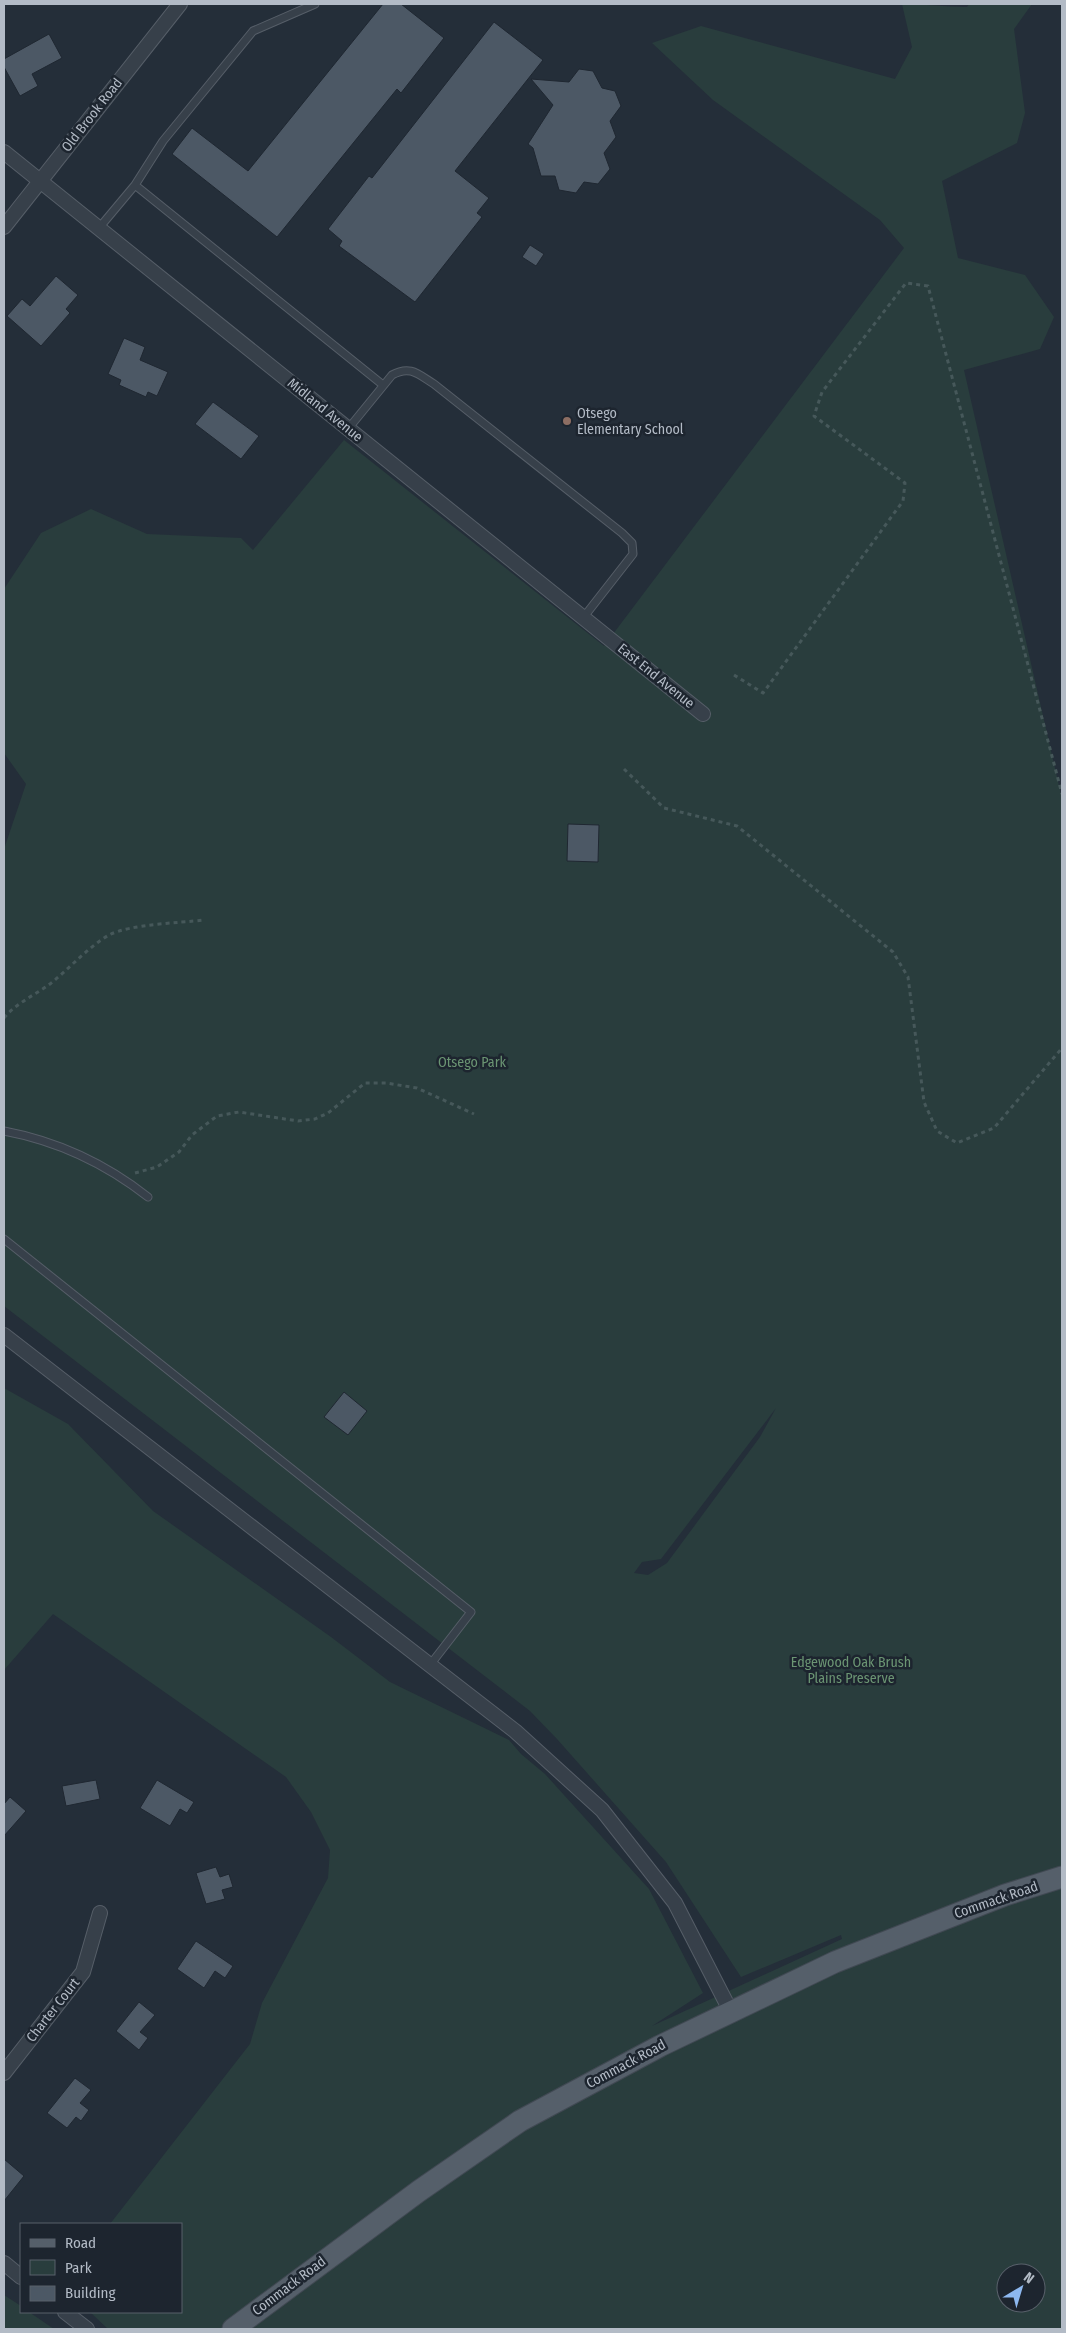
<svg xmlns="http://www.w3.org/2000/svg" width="1066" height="2333" viewBox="0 0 1066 2333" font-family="'Fira Sans Condensed',sans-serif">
<rect width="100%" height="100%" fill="#242e39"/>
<!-- green -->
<path fill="#293d3d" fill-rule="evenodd" d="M902,4c22,0 43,3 65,3l2,-3h63l-18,25 11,84 -8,30 -75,38 16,77 67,17 29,42 -14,32 -76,21 98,429v1530h-954l-18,-17h91v-88h-71l140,-180 12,-41 66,-125 2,-28 -19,-38 -25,-35 -233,-163 -49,56v-282l64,36 85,87 178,126 59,45 119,58 12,14 24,20 104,115 54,104 -51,33 190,-87 -1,-4 -100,42 -75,-115 -109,-123 -27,-28 -526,-405v-457l22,-65 -22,-31v-164l37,-56 50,-24 56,25 94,4 12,12 91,-110 260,206 300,-398 -24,-28 -167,-120 -61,-57 49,-17 194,53 17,-32zM776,1408l-16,29 -93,126 -19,12 -14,-2 8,-11 19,-3zM1006,2273h30v30h-30z
M4,2295l17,11v6h8l25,17h-50z"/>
<!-- building -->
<path fill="#4c5865" stroke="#1f2731" d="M383,4h18l43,34 -43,55 -4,-4 -120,148 -105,-83 20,-26 56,43z
M494,22l49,38 -88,111 34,27 -12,15 5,4 -67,85 -76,-56 3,-5 -14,-12 41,-53 3,2z
M49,34l13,24 -30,16 6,12 -18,10 -16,-29v-8z
M579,69l14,2 9,17 13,3 6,15 -11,15 6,16 -12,16 6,16 -12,15 -14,-2 -8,11 -17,-3 -4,-14h-14l-8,-28 -5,-4 25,-39 -22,-26 38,3z
M530,245l14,9 -8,12 -14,-9z
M56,276l22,19 -12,14 4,4 -29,33 -34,-30 15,-17 8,7z
M124,338l21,9 -5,13 28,12 -11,24 -9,-4 -2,5 -27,-12 2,-5 -13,-6z
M213,402l46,34 -18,23 -46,-35z
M568,824l31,1 -1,37 -31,-1z
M344,1392l23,19 -19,24 -24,-18z
M96,1780l4,19 -34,7 -4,-20z
M157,1780l37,22 -7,11 -7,-4 -10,17 -30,-18z
M10,1797l16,14 -22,25v-32z
M216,1867l4,10 9,-3 4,13 -11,3 3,9 -19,5 -10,-31z
M196,1941l37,25 -8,12 -10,-7 -11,17 -27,-19z
M139,2002l16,13 -15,17 8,6 -9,12 -23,-19z
M75,2078l16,12 -11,13 9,7 -8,11 -5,-4 -9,11 -20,-15z
M4,2159l20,17 -20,25z"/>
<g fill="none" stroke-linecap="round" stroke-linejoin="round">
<defs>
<path id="lane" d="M135,185l248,200
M99,228l36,-43 28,-44 90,-110 62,-27
M348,429l44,-54c18,-10 26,-1 42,9l188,149 10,10 1,11 -50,64
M4,1131c53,10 102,33 144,66
M4,1239l467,373 -41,53"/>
<path id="street" d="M4,152l699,562
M4,227l176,-223
M4,1335l511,396 87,79 73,93 56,109
M4,2073l79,-101 17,-59
M4,2263l17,14
M65,2312l22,17"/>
<path id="primary" d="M233,2329l186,-138 101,-70 140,-75 175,-84 170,-67 57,-18"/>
</defs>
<!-- lane casing -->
<use href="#lane" stroke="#565e68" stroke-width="9"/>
<!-- street casing -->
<use href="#street" stroke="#565e68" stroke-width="16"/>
<!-- primary casing -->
<use href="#primary" stroke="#414953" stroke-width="23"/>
<!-- path -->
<path stroke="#46585a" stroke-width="3" stroke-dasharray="4 4" stroke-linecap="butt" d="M734,675l29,18 140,-192 2,-18 -91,-67 8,-24 84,-109 22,3 134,508
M624,769l40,39 73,18 156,126 15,25 16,125 13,29 20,12 37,-15 68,-80
M4,1018c12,-15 31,-23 46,-34 20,-16 37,-36 59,-49 21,-11 71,-12 95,-15
M135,1173l22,-6 22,-15 13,-17 25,-19 22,-4 59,9 17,-2 13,-6 37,-30h21l31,5 57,26"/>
<!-- lane -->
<use href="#lane" stroke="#37404a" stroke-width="7"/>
<!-- street -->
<use href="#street" stroke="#37404a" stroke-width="14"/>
<!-- primary -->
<use href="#primary" stroke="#555f6a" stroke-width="21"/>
</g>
<!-- markers -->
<circle fill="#8d6e63" stroke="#1d252f" stroke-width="2" cx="567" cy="421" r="5"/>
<g text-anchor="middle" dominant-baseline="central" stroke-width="5" stroke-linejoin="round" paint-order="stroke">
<!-- street labels -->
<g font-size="14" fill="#b3bbc6" stroke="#1d252f">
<text transform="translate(92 115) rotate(-52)">Old Brook Road</text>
<text transform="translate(325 410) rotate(39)">Midland Avenue</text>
<text transform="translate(656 676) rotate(39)">East End Avenue</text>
<text transform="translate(996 1900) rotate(-19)">Commack Road</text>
<text transform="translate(53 2010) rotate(-52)">Charter Court</text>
<text transform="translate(626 2064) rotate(-28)">Commack Road</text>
<text transform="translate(289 2286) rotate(-37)">Commack Road</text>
</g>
<!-- poi labels -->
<g font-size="14" fill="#b3bbc6" stroke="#1d252f" text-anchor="start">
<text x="577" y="413">Otsego<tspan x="577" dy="16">Elementary School</tspan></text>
</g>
<!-- park labels -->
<g font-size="14" fill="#6b9573" stroke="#1d252f">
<text x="472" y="1062">Otsego Park</text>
<text x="851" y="1662">Edgewood Oak Brush<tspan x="851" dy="16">Plains Preserve</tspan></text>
</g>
</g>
<!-- border -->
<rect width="1066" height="2333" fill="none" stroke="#b3bbc6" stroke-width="10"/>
<!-- legend -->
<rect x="20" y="2223" width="162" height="90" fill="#1d252f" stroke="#59616b"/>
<rect x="30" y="2239" width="25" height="8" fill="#555f6a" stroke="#59616b"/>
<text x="65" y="2248" font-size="15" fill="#b3bbc6">Road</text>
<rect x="30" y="2260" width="25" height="15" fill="#293d3d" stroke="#59616b"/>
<text x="65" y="2273" font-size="15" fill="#b3bbc6">Park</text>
<rect x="30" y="2286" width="25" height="15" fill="#4c5865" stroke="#59616b"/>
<text x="65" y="2298" font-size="15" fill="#b3bbc6">Building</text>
<!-- north arrow -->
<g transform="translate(1021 2288) rotate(38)"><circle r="24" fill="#1d252f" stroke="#59616b"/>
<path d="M0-4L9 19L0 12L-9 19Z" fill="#8db8f0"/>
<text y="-8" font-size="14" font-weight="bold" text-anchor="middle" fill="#b3bbc6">N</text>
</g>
</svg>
